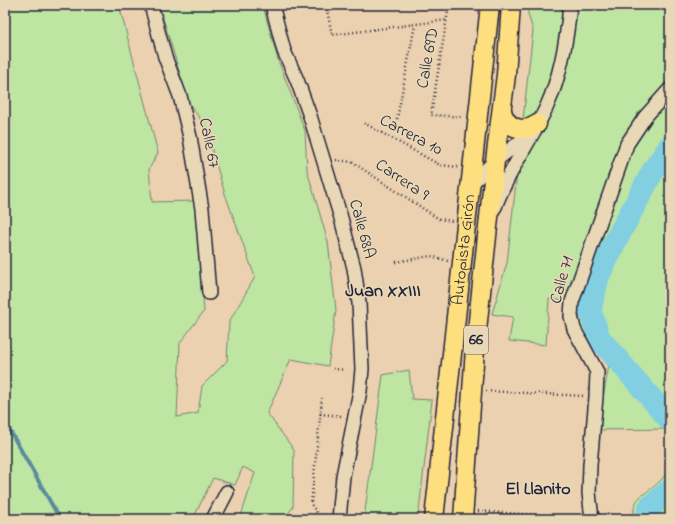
<svg xmlns="http://www.w3.org/2000/svg" width="675" height="524" viewBox="0 0 675 524" font-family="'Indie Flower',sans-serif">
<rect width="100%" height="100%" fill="#ebd1af"/>
<filter id="ink" filterUnits="userSpaceOnUse"><feTurbulence type="fractalNoise" baseFrequency=".025" numOctaves="2"/><feDisplacementMap in="SourceGraphic" scale="8" xChannelSelector="R" yChannelSelector="G"/><feConvolveMatrix kernelMatrix="1 2 1 2 8 2 1 2 1" color-interpolation-filters="sRGB"/></filter>
<g filter="url(#ink)">
<!-- green -->
<path fill="#bee6a2" stroke="#70846e" d="M5,5h114l39,148 -9,16 3,33 43,-1 9,110 -24,32 -3,74 21,-4 4,-27 25,-25 2,-39 26,-45 -31,-86 -19,-65 -16,-23 -30,-98h102l3,5 14,50 27,71 2,39 21,72 8,68 -8,56 -37,-7 -24,54 27,37 -1,57 -9,12h-44l15,-46 -12,-6 -8,18 -22,-7 -20,41h-188z
M528,5h142v427l-2,-3 -71,1 12,-65c-20,-23 -33,-30 -29,-62l-31,-4 -3,46 -37,-4 4,-24 -21,-3 15,-51 26,-233 -5,-16z
M409,370l3,29 20,1 -14,119h-54l19,-144z
M670,469v50h-36c-3,-24 13,-24 26,-38 4,-4 7,-8 10,-12z"/>
<g fill="none" stroke-linecap="round" stroke-linejoin="round">
<!-- stream -->
<path stroke="#5c8a9f" stroke-width="4" d="M5,422l55,97"/>
<!-- river -->
<path stroke="#82cfe2" stroke-width="23" d="M670,146l-16,23 -40,75 -16,33 -8,33 9,28 71,82
M646,519l4,-12 20,-17"/>
<defs>
<path id="minor" d="M151,5l14,52 15,39 10,41 12,72 7,84
M272,5l12,46 13,29 13,36 31,102 13,50 5,35 3,66 -2,22 -17,85 -4,43
M471,184l24,-23 29,-22
M495,207c13,-36 36,-66 52,-101 14,-31 20,-67 23,-101
M213,519l14,-27
M592,519l-3,-26 1,-28 6,-68 1,-25 -23,-43 -3,-13 1,-14 55,-158 18,-27 25,-28"/>
<g id="highway">
<path d="M502,111c4,17 21,23 35,13"/>
<path id="s1" d="M434,519l56,-514"/>
<path d="M463,519l12,-170 20,-188 11,-86 5,-70"/>
</g>
</defs>
<!-- minor casing -->
<use href="#minor" stroke="#22223b" stroke-width="16"/>
<!-- highway casing -->
<use href="#highway" stroke="#22223b" stroke-width="21"/>
<!-- path -->
<path stroke="#22223b" stroke-width="2.5" stroke-dasharray="1 3" stroke-linecap="butt" d="M326,5l6,30 115,-15
M449,5l-18,110 32,2
M397,119l18,-94
M364,123l76,42 18,2
M336,160l16,2 87,57 13,2
M396,262l35,-6 17,5
M333,369l16,1
M486,391l99,5
M320,414l22,2
M478,511l56,4 -1,4
M321,519l-10,-15 11,-106"/>
<!-- minor -->
<use href="#minor" stroke="#e9d8b5" stroke-width="13"/>
<!-- highway -->
<use href="#highway" stroke="#fedf80" stroke-width="18"/>
</g>
</g>
<g text-anchor="middle" dominant-baseline="central" stroke-width="3.5" stroke-linejoin="round" paint-order="stroke">
<!-- shield labels -->
<rect fill="#e9d8b5" stroke="#5e5960" stroke-width="1" x="464" y="326" width="24" height="28" rx="3"/>
<g font-size="16" font-weight="bold" fill="#22223b">
<text x="476" y="340">66</text>
</g>
<!-- street labels -->
<g font-size="17" fill="#22223b" stroke="#e9d8b5">
<text transform="translate(428 58) rotate(-80)">Calle 69D</text>
<text transform="translate(411 135) rotate(28)">Carrera 10</text>
<text transform="translate(209 143) rotate(79)">Calle 67</text>
<text transform="translate(402 180) rotate(34)">Carrera 9</text>
<text transform="translate(362 229) rotate(75)">Calle 68A</text>
<text stroke="none"><textPath href="#s1" startOffset="271">Autopista Girón</textPath></text>
<text transform="translate(562 280) rotate(-74)">Calle 71</text>
</g>
<!-- neighbourhood labels -->
<g font-size="18" font-weight="bold" fill="#22223b" stroke="#e9d8b5">
<text x="383" y="292">Juan XXIII</text>
<text x="538" y="490">El Llanito</text>
</g>
</g>
<!-- margin -->
<rect width="675" height="524" fill="none" stroke="#e9d8b5" stroke-width="20"/>
<rect x="10" y="10" width="655" height="504" fill="none" stroke="#22223b" stroke-width="1.5" filter="url(#ink)"/>
</svg>
